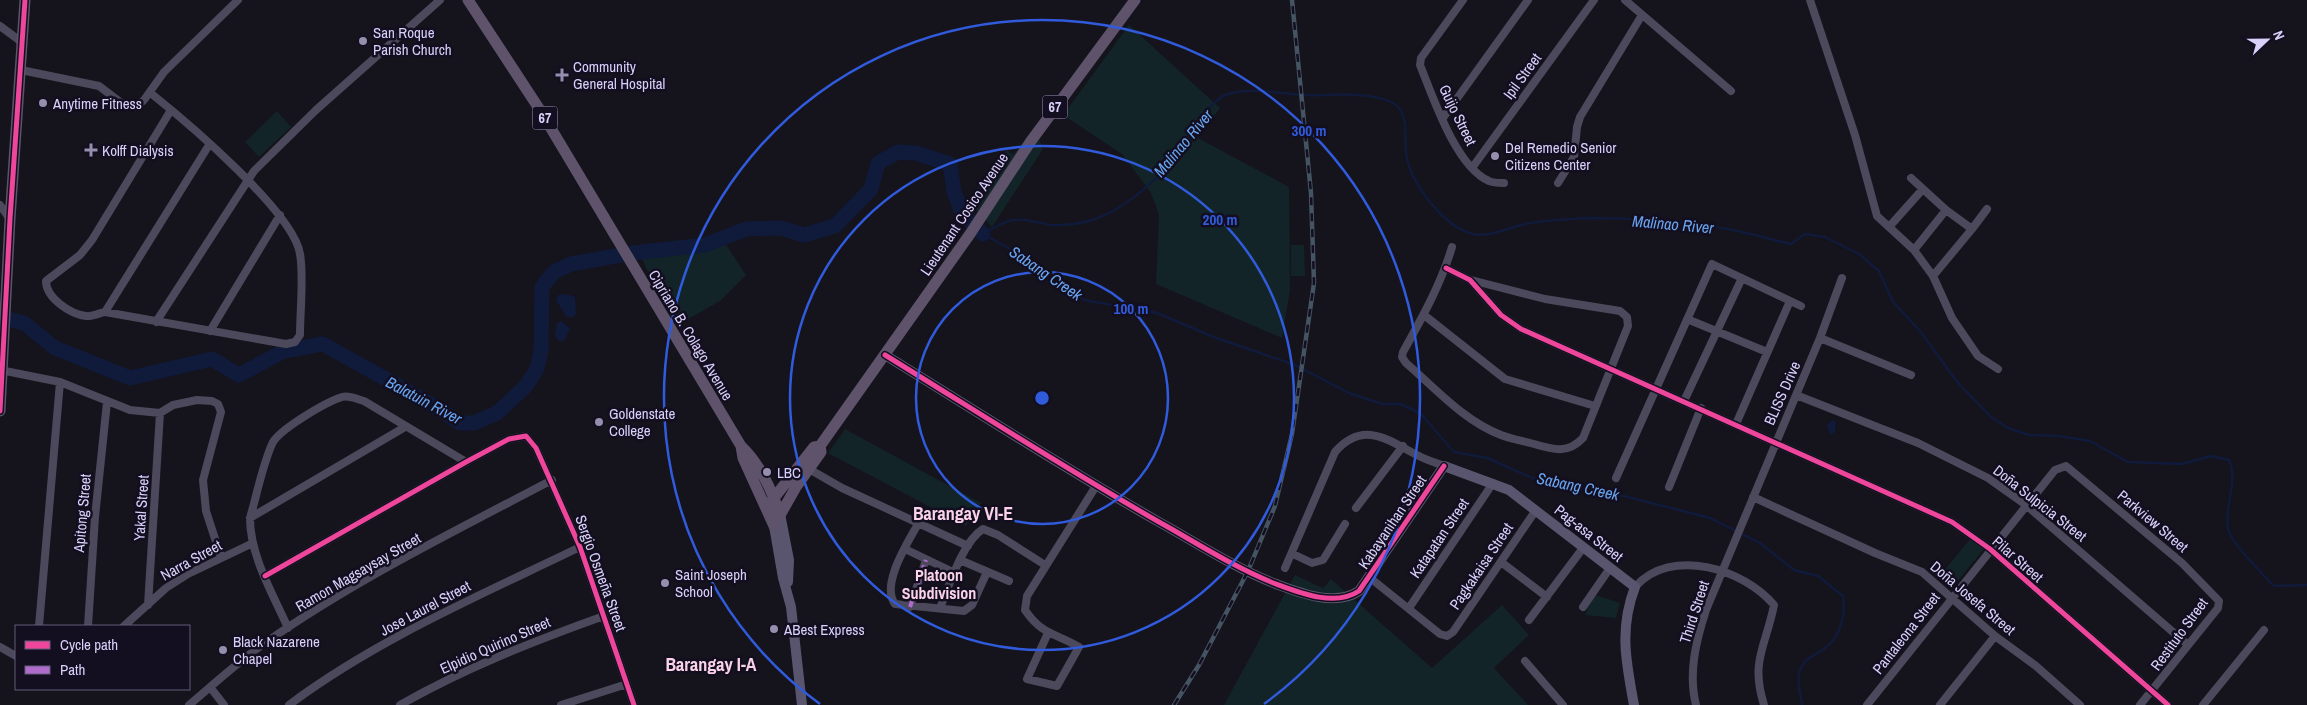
<svg xmlns="http://www.w3.org/2000/svg" width="2307" height="705" viewBox="0 0 2307 705" font-family="'Archivo Narrow',sans-serif">
<rect width="100%" height="100%" fill="#15131c"/>
<!-- green -->
<path fill="#122427" d="M1129,25l91,83 -22,30 91,49 1,103 -8,48 -126,-54 3,-69 -8,-22 -29,-39 -59,-39z
M277,111l14,16 -32,30 -14,-15z
M1034,127l9,22 -51,78 -24,-26 39,-51 6,5z
M725,243l21,32 -26,26 -39,22 -26,-36 -14,-30z
M1291,245h13l1,31h-14z
M845,429l136,74 -15,23 -138,-73z
M1971,538l13,11 -29,35 -13,-11z
M1295,575l28,13 8,-9 101,89 70,-63 27,30 -35,33 34,37h-304z
M1593,594l27,9 -4,15 -31,-3z"/>
<!-- water -->
<path fill="#101b3b" d="M566,294l9,3 1,17 -4,4 -6,-2 -10,-16 2,-5z
M561,321l9,7 -5,12 -6,2 -4,-7 2,-12z
M1833,420l3,2 -1,10 -5,3 -3,-10z"/>
<g fill="none" stroke-linecap="round" stroke-linejoin="round">
<!-- stream -->
<path stroke="#101b3b" stroke-width="2.5" d="M983,234c8,-4 17,-11 26,-13 14,-4 28,2 42,4 15,1 34,-2 47,-7 24,-9 49,-30 66,-48 14,-17 44,-71 64,-76 34,-9 62,4 95,1 18,-1 62,-2 75,12 11,12 6,32 8,46 4,30 38,74 67,81 17,4 36,-7 52,-10 19,-4 42,-5 62,-6 44,0 91,3 134,10 23,3 47,11 70,16l14,-10 20,3 34,17 20,17 14,31 27,29 38,52 33,34 17,11 21,7 30,1 31,5 38,21 54,2 29,-8 18,4c11,24 -10,56 2,76 8,15 31,37 43,50l33,-1
M983,234l56,31 45,35 73,13 59,25 79,27 54,28 33,11h18l20,9 34,39 33,6 48,21 73,13 102,26 50,25 34,27 24,6 25,20c3,17 -2,41 -18,52 -11,9 -22,9 -26,26 -2,9 2,22 3,31"/>
<!-- river -->
<path stroke="#101b3b" stroke-width="15" d="M0,317l24,6 31,25 75,30 82,-19 27,16 45,-24 39,-7 113,63 24,16h14l23,-10 29,-27 11,-17 4,-19 1,-63 12,-15 17,-8 61,-11 73,-8 41,-16 35,-1 23,7 31,-9 36,-37 7,-26 20,-11 18,1 34,11 4,28 8,21 21,21"/>
<!-- street -->
<path stroke="#4b495b" stroke-width="8" d="M1463,0l-42,58 -1,7c13,32 36,102 69,116 4,2 10,2 15,2
M1625,0l106,91
M1810,0l45,135 22,81 37,34 19,26 19,42 26,38 20,13
M0,26l23,17
M21,70l78,16 25,19 12,2 8,-7 20,-28 74,-72
M171,110l-79,130 -12,15 -34,26c0,17 24,33 40,35 6,1 13,-3 19,-4l104,-167
M1443,118l85,-118
M1472,168l122,-168
M1911,178l35,32
M1558,183l16,-26 3,-30 3,-10 62,-102
M0,205l10,14
M1889,227l33,-37
M1452,247c-11,37 -30,71 -49,105l-1,5 4,6c29,25 58,58 95,72 10,4 22,6 33,9 20,6 34,10 49,-6l45,-112 -1,-9 -7,-6 -75,-12 -74,-19
M1914,250l32,-40 26,19 15,-20
M1446,268l24,12 31,35 20,14 431,193 38,27 178,156
M1933,276l39,-47
M105,312l181,32 9,-2 5,-7c0,-24 4,-59 0,-81 -6,-41 -112,-131 -147,-159
M1424,315l81,64 90,27
M1687,319l80,33
M156,322l98,-151 62,-61 124,-110
M210,331l70,-116
M1820,338l91,37
M0,370l60,12 70,28 30,3 13,-8 24,-5 15,1 6,3 3,8 -18,68 3,31 15,46
M1796,395l122,48 70,35 38,27 162,140
M1684,401l58,-123
M1736,424l54,-123
M809,469l33,19 126,58
M1616,478l96,-214 89,42
M1669,487l32,-79
M1753,497l122,56 47,19 73,64 41,30 44,39
M1356,508l47,-62
M250,518l155,-91
M919,522c-10,19 -39,62 -24,82l69,7 8,-6 15,-33
M905,549l50,24
M1293,554l19,9 11,-3 22,-36
M960,560l49,21
M1501,562l46,35
M1285,568l50,-116c29,-33 54,-11 84,4 8,4 17,7 25,10
M265,576l201,-114 43,-23 17,-3 10,12 44,99 54,158
M1369,577l71,57 7,2 6,-4 83,-122
M1635,587c36,-41 109,-18 139,18 -8,41 -24,56 -10,100
M148,605l12,-192
M910,607l16,-47
M1583,607l27,-39
M940,608c9,-22 23,-67 43,-79l15,6 47,30
M1409,608l84,-125
M1529,620l54,-72
M39,626l21,-244
M88,626l7,-109 12,-115
M124,626l42,-38 22,-14 65,-31
M288,628c-15,-34 -38,-72 -38,-110 7,-24 12,-51 22,-74 6,-14 54,-42 70,-47 7,-2 15,2 22,4l102,61
M1048,633l-21,46 30,7 22,-39c-24,-14 -37,-12 -54,-37l2,-14 69,-110
M0,647l16,9
M1525,661l38,44
M210,687l14,18
M189,705c25,-21 50,-44 76,-62 90,-63 190,-112 287,-163
M289,705c88,-66 192,-110 291,-158
M400,705c65,-37 134,-64 204,-89
M561,705l66,-21
M1696,705c-8,-32 0,-64 10,-95l114,-272 22,-60
M1867,705l188,-235 11,-4 116,97 37,38 -1,7 -78,97
M1940,705l55,-69
M2203,705l61,-75"/>
<!-- secondary -->
<path stroke="#59556e" stroke-width="10" d="M885,355c91,56 181,114 274,167 38,21 76,46 117,62 24,9 59,23 83,7l85,-125 65,24 126,97c-16,42 -9,75 -1,118
M780,514l9,46 -1,22
M774,526l9,52 8,29 11,98"/>
<!-- primary -->
<path stroke="#5f536c" stroke-width="11" d="M468,0l72,110 201,336c19,18 30,43 39,68
M0,411l10,-192 15,-219
M741,446l2,12 31,68
M770,503l44,-56 6,-1
M774,526l22,-39 25,-35 -1,-6 150,-212 61,-93 104,-141"/>
<defs>
<path id="rail" d="M1174,705l25,-40 49,-94 27,-65 17,-72 22,-151 -3,-90 -19,-193"/>
</defs>
<!-- rail casing -->
<use href="#rail" stroke="#455463" stroke-width="4.5"/>
<!-- rail -->
<use href="#rail" stroke="#130f20" stroke-width="2.5" stroke-dasharray="8" stroke-linecap="butt"/>
<!-- quiet -->
<path stroke="#b06ccc" stroke-width="4" stroke-dasharray="8 4" stroke-linecap="butt" d="M910,607l16,-47"/>
<defs>
<path id="cycleway" d="M1446,268l24,12 31,35 20,14 431,193 38,27 178,156
M885,355c91,56 181,114 274,167 38,21 76,46 117,62 24,9 59,23 83,7l85,-125
M0,411l10,-192 15,-219
M265,576l201,-114 43,-23 17,-3 10,12 44,99 54,158"/>
</defs>
<!-- cycleway casing -->
<use href="#cycleway" stroke="#130f20" stroke-width="8"/>
<!-- cycleway -->
<use href="#cycleway" stroke="#ed469a" stroke-width="5"/>
</g>
<!-- distance rings -->
<g fill="none" stroke="#305bdc" stroke-width="2.5">
<circle cx="1042" cy="398" r="126"/>
<circle cx="1042" cy="398" r="252"/>
<path d="M820 704A378 378 0 1 1 1264 704"/>
</g>
<!-- markers -->
<g fill="#958ead" stroke="#130f20" stroke-width="2">
<circle cx="363" cy="41" r="5"/>
<path d="M559.5 67.5h5v5h5v5h-5v5h-5v-5h-5v-5h5z"/>
<circle cx="43" cy="103" r="5"/>
<path d="M88.5 142.5h5v5h5v5h-5v5h-5v-5h-5v-5h5z"/>
<circle cx="1495" cy="156" r="5"/>
<circle cx="599" cy="422" r="5"/>
<circle cx="767" cy="472" r="5"/>
<circle cx="665" cy="583" r="5"/>
<circle cx="774" cy="629" r="5"/>
<circle cx="223" cy="650" r="5"/>
</g>
<g text-anchor="middle" dominant-baseline="central" stroke-width="5" stroke-linejoin="round" paint-order="stroke">
<!-- shield labels -->
<g fill="#130f20" stroke="#9e97b9" stroke-width="1">
<rect x="1042.5" y="95.5" width="25" height="23" rx="4"/>
<rect x="532.5" y="106.5" width="25" height="23" rx="4"/>
</g>
<g font-size="14" font-weight="bold" fill="#dad1fb">
<text x="1055" y="107">67</text>
<text x="545" y="118">67</text>
</g>
<!-- poi labels -->
<g font-size="15" fill="#dad1fb" stroke="#130f20" text-anchor="start">
<text x="373" y="32">San Roque<tspan x="373" dy="17">Parish Church</tspan></text>
<text x="573" y="66">Community<tspan x="573" dy="17">General Hospital</tspan></text>
<text x="53" y="103">Anytime Fitness</text>
<text x="1505" y="147">Del Remedio Senior<tspan x="1505" dy="17">Citizens Center</tspan></text>
<text x="102" y="150">Kolff Dialysis</text>
<text x="609" y="413">Goldenstate<tspan x="609" dy="17">College</tspan></text>
<text x="777" y="472">LBC</text>
<text x="675" y="574">Saint Joseph<tspan x="675" dy="17">School</tspan></text>
<text x="784" y="629">ABest Express</text>
<text x="233" y="641">Black Nazarene<tspan x="233" dy="17">Chapel</tspan></text>
</g>
<!-- street labels -->
<g font-size="15" fill="#dad1fb" stroke="#130f20">
<text transform="translate(1522 76) rotate(-54)">Ipil Street</text>
<text transform="translate(1458 115) rotate(64)">Guijo Street</text>
<text transform="translate(964 214) rotate(-56)">Lieutenant Cosico Avenue</text>
<text transform="translate(691 335) rotate(59)">Cipriano B. Colago Avenue</text>
<text transform="translate(1782 393) rotate(-66)">BLISS Drive</text>
<text transform="translate(2040 503) rotate(38)">Doña Sulpicia Street</text>
<text transform="translate(141 508) rotate(-86)">Yakal Street</text>
<text transform="translate(82 513) rotate(-85)">Apitong Street</text>
<text transform="translate(2153 521) rotate(40)">Parkview Street</text>
<text transform="translate(1392 522) rotate(-56)">Kabayanihan Street</text>
<text transform="translate(1589 533) rotate(38)">Pag-asa Street</text>
<text transform="translate(1439 538) rotate(-56)">Katapatan Street</text>
<text transform="translate(2018 559) rotate(41)">Pilar Street</text>
<text transform="translate(191 560) rotate(-29)">Narra Street</text>
<text transform="translate(1481 566) rotate(-56)">Pagkakaisa Street</text>
<text transform="translate(358 572) rotate(-30)">Ramon Magsaysay Street</text>
<text transform="translate(601 573) rotate(70)">Sergio Osmeña Street</text>
<text transform="translate(1973 598) rotate(40)">Doña Josefa Street</text>
<text transform="translate(425 608) rotate(-28)">Jose Laurel Street</text>
<text transform="translate(1694 612) rotate(-72)">Third Street</text>
<text transform="translate(1906 633) rotate(-52)">Pantaleona Street</text>
<text transform="translate(2179 634) rotate(-54)">Restituto Street</text>
<text transform="translate(495 645) rotate(-24)">Elpidio Quirino Street</text>
</g>
<!-- water labels -->
<g font-size="16" font-style="italic" fill="#69a5f1" stroke="#130f20">
<text transform="translate(1183 143) rotate(-50)">Malinao River</text>
<text transform="translate(1673 224) rotate(5)">Malinao River</text>
<text transform="translate(1046 273) rotate(34)">Sabang Creek</text>
<text transform="translate(424 400) rotate(28)">Balatuin River</text>
<text transform="translate(1578 486) rotate(12)">Sabang Creek</text>
</g>
<!-- neighbourhood labels -->
<g font-size="16" font-weight="bold" fill="#fbd3e9" stroke="#130f20">
<text x="939" y="575">Platoon<tspan x="939" dy="18">Subdivision</tspan></text>
</g>
<!-- quarter labels -->
<g font-size="18" font-weight="bold" fill="#fbd3e9" stroke="#130f20">
<text x="963" y="513">Barangay VI-E</text>
<text x="711" y="664">Barangay I-A</text>
</g>
</g>
<circle cx="1042" cy="398" r="8" fill="#305bdc" stroke="#130f20" stroke-width="2.5"/>
<g font-size="15" text-anchor="middle" font-weight="bold" fill="#305bdc" stroke="#130f20" stroke-width="5" stroke-linejoin="round" paint-order="stroke">
<text x="1309" y="136">300 m</text>
<text x="1220" y="225">200 m</text>
<text x="1131" y="314">100 m</text>
</g>
<!-- legend -->
<rect x="15" y="625" width="175" height="65" fill="#130f20" stroke="#635d78"/>
<rect x="25" y="641" width="25" height="8" fill="#ed469a" stroke="#635d78"/>
<text x="60" y="650" font-size="15" fill="#dad1fb">Cycle path</text>
<rect x="25" y="666" width="25" height="8" fill="#b06ccc" stroke="#635d78"/>
<text x="60" y="675" font-size="15" fill="#dad1fb">Path</text>
<!-- north arrow -->
<g transform="translate(2267 40) rotate(68)" stroke="#130f20" stroke-width="4" paint-order="stroke">
<path d="M0-4L9 19L0 12L-9 19Z" fill="#dad1fb"/>
<text y="-8" font-size="14" font-weight="bold" text-anchor="middle" fill="#dad1fb">N</text>
</g>
</svg>
